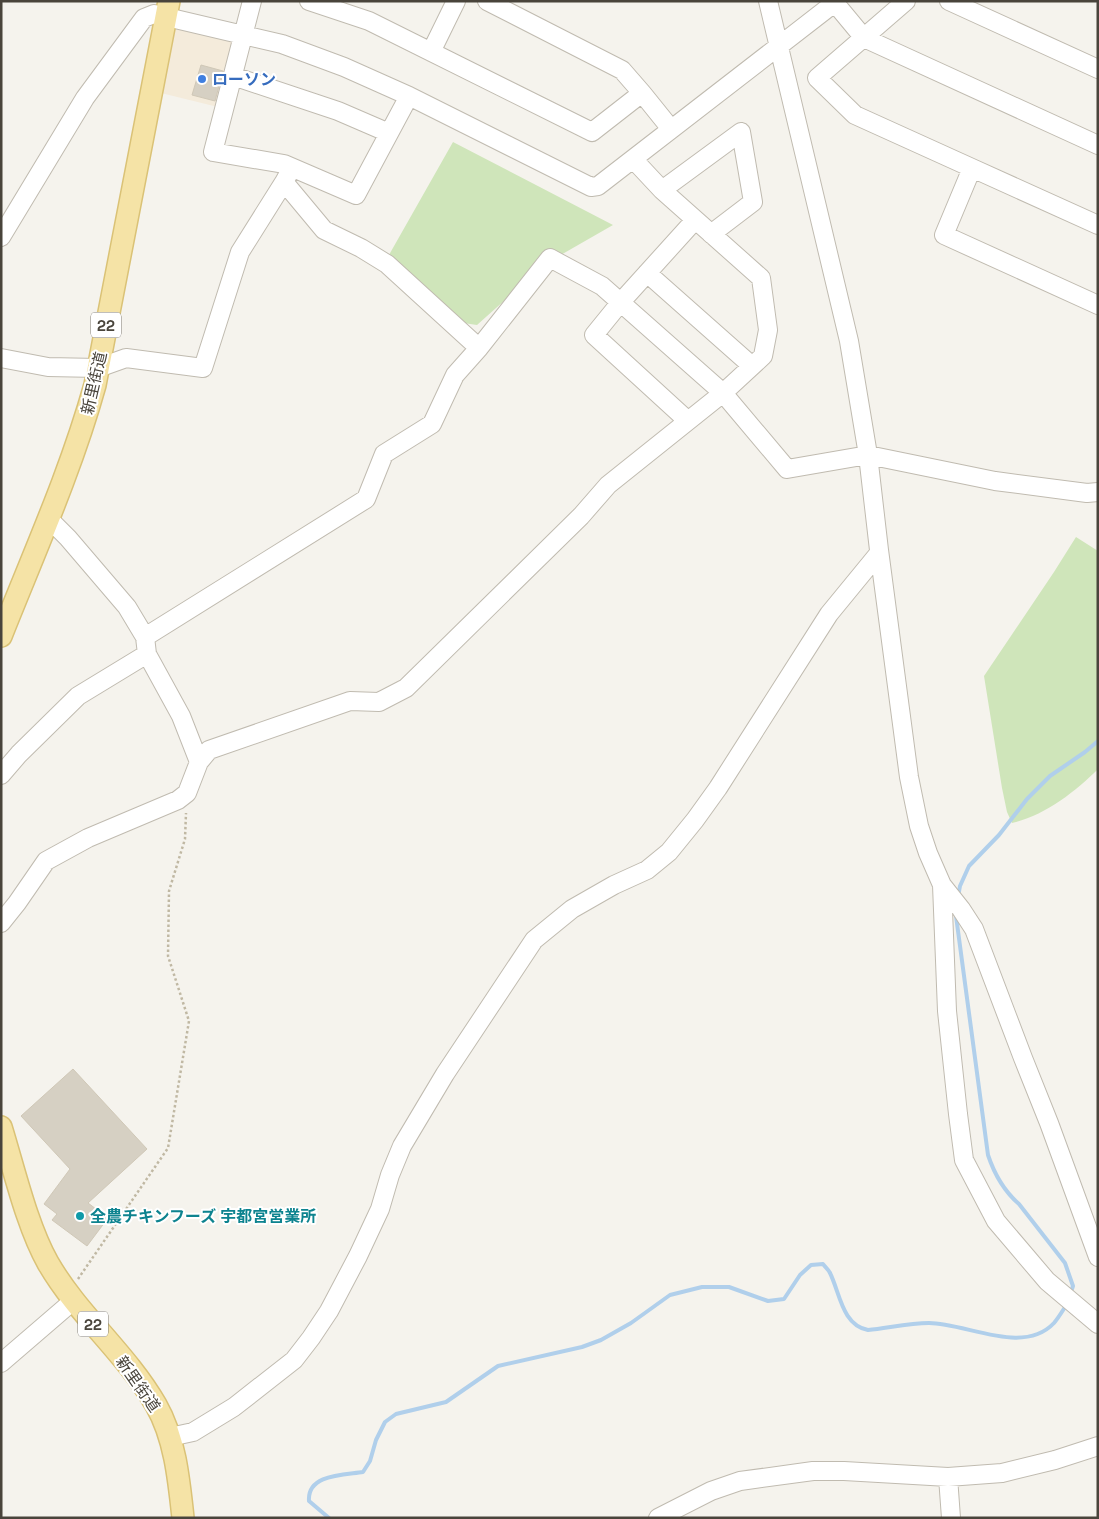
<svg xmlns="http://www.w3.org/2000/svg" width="1099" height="1519" viewBox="0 0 1099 1519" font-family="'Space Grotesk','Noto Sans JP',sans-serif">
<rect width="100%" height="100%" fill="#f5f3ed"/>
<!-- commercial -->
<path fill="#f4ebdb" d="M174,23l63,16 -15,69 -61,-15z"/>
<!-- green -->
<path fill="#cfe5ba" d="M453,142l160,83 -68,39 -68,61 -34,-5 -58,-58z
M1076,537l22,14v218c-23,23 -54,47 -86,54l-5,-11 -5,-24 -18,-112 70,-104z"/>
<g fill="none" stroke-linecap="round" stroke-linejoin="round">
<!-- stream -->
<path stroke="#b0cfeb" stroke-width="4" d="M958,897l2,-11 9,-20 30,-31 28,-36 23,-23 35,-24 13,-11
M956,916l32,239c6,18 16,36 31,49l46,59 8,23 -1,3
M329,1518l-20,-17c-2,-27 35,-26 54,-29l7,-11 6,-21 9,-18 11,-8 50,-12 52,-36 84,-19 19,-7 30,-17 39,-28 32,-8h27l39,14 16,-2 16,-24 11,-10 12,-1c2,3 6,6 7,9 10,20 12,52 38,57 20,-2 41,-7 61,-7 37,0 94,33 125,0 5,-6 9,-13 13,-19"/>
</g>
<!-- building -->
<path fill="#d6d0c3" stroke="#d0c8b7" d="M201,65l22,6 -8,30 -23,-6z
M73,1069l74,80 -59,54 20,15 -21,28 -35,-26 5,-6 -13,-10 26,-35 -49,-53z"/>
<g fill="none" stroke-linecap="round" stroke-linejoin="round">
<defs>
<path id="minor" d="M252,1l-39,151 71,12 72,31 53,-99
M309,1l60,20 223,111 50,-39 29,36
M487,1l135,69 20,23
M768,1l81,340 19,114 11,95 30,227 10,49 9,27 14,32 19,24 13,20 49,129 26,65 49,134
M906,1l-89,77 38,37 117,53 -28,67 154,70
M949,1l149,68
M835,3l29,35 234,107
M431,52l25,-51
M233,76l105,35 51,22
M972,168l126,57
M289,173l-5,9 40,48 37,18 26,16 92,84
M662,190l79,-58 12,70 -42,32
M1,237l84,-139 59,-80 10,-4 128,30 62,23 65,29 182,91 7,-1 239,-185
M647,273l105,93
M1,358l47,9 50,1 28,-10 77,10 37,-116 44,-70
M688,421l-94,-86 26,-32 75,-83
M48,518l20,20 59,69 18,30 2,17 34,62 18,46
M145,637l221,-138 18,-45 48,-30 23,-49 24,-27 71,-90 52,28 121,107 64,76 81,-14 127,26 92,12 11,-1
M1,775l18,-21 59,-58 69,-42
M942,885l5,126 11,103 6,46 32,61 51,60 51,43
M1,923l16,-20 29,-42 42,-23 90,-38 9,-7 12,-31 10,-12 141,-49 29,1 27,-14 175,-172 27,-31 115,-92 40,-37 5,-26 -7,-52 -99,-88 -29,-31
M1,1363l72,-62
M170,1437l23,-5 41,-25 60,-47 17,-22 18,-27 29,-55 22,-47 10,-34 12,-29 43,-72 89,-134 38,-31 42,-24 33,-15 22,-18 26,-32 23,-32 111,-174 50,-61
M948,1477l3,41
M658,1518l53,-27 29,-10 73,-10h31l104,6 54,-4 53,-13 43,-14"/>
<path id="major" d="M1,636c33,-83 70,-165 94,-251l74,-384
M1,1127c13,42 26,99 47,136 30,52 78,90 108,142 19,33 23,75 27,113"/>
</defs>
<!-- minor casing -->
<use href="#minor" stroke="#c0bbb0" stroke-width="20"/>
<!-- major casing -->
<use href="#major" stroke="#dac276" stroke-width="24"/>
<!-- path -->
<path stroke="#c0b8a3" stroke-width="2.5" stroke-dasharray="2.5 2.5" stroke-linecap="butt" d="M78,1279l90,-131 21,-127 -21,-65 1,-65 16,-52 1,-26"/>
<!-- minor -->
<use href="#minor" stroke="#fff" stroke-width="18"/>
<!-- major -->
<use href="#major" stroke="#f5e3a6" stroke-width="21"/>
</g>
<!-- markers -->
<circle fill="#3f7fe0" stroke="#fff" stroke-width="2" cx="202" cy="79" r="5"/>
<circle fill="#0f9aa8" stroke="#fff" stroke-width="2" cx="80" cy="1216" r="5"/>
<g text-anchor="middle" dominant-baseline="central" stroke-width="4" stroke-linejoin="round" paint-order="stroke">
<!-- shield labels -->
<g fill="#fff" stroke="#807c76" stroke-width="1">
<rect x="91" y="312.5" width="30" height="25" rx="4"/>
<rect x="78" y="1311.5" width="30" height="25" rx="4"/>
</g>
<g font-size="15" font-weight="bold" fill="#49443b">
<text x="106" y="325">22</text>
<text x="93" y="1324">22</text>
</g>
<!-- shop labels -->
<g font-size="16" font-weight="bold" fill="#366cbe" stroke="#fff" text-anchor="start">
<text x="212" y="79">ローソン</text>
</g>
<!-- street labels -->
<g font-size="16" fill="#49443b" stroke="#fff">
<text transform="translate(94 383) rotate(-77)">新里街道</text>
<text transform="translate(138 1384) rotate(55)">新里街道</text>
</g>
<!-- culture labels -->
<g font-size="16" font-weight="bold" fill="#0d838f" stroke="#fff" text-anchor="start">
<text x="90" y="1216">全農チキンフーズ 宇都宮営業所</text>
</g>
</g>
<!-- border -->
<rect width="1099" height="1519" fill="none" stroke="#49443b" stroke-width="5"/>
</svg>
